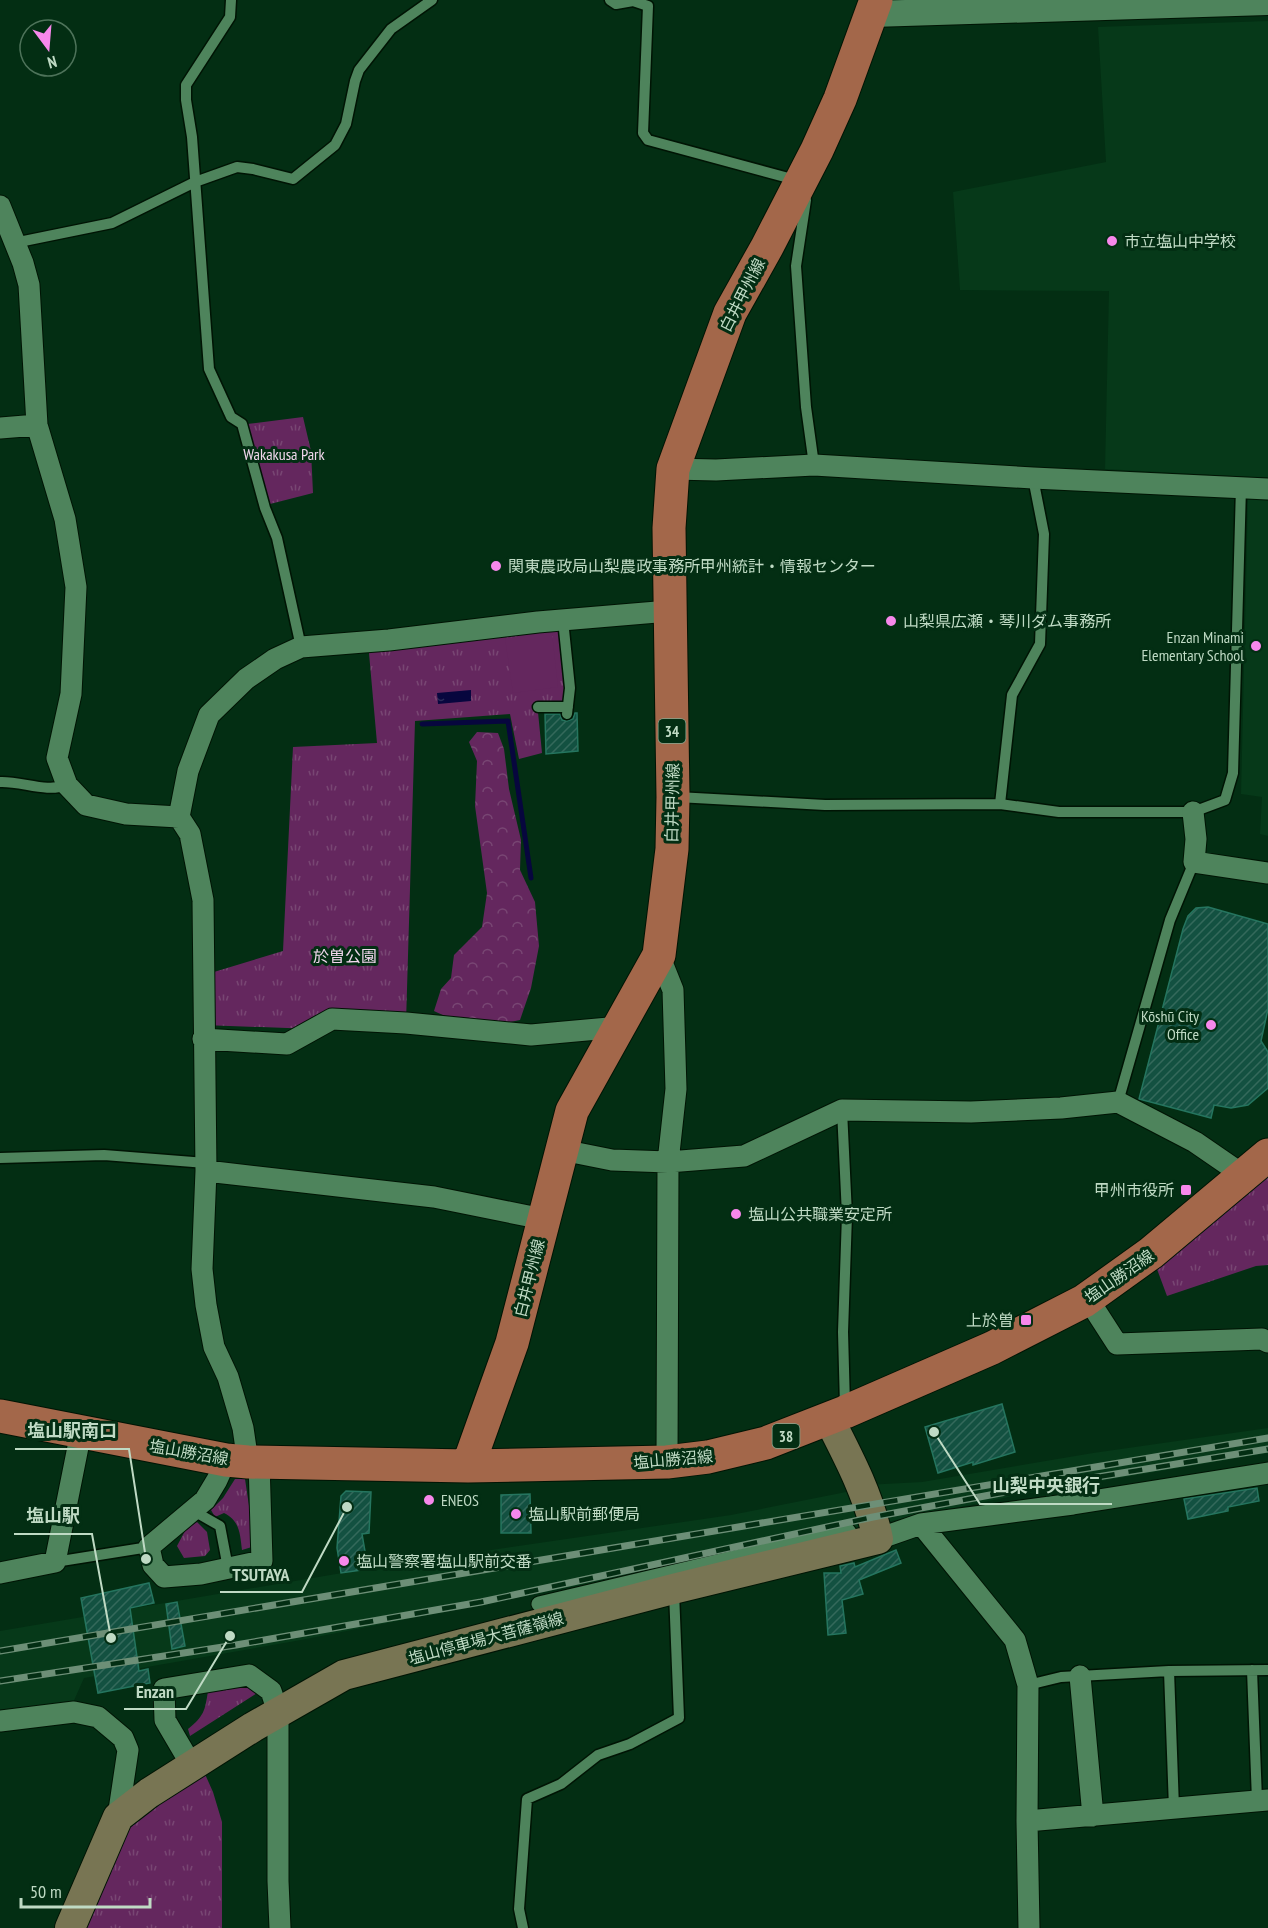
<svg xmlns="http://www.w3.org/2000/svg" width="1268" height="1928" viewBox="0 0 1268 1928" font-family="'PT Sans Narrow','Noto Sans JP',sans-serif">
<defs>
<pattern id="grass-tufts" width="24" height="20" patternUnits="userSpaceOnUse" patternTransform="scale(1.5)"><rect width="24" height="20" fill="#64275e"/><path d="M3 7l-1-3M5 7V3M7 7l1-3M15 17l-1-3M17 17v-4M19 17l1-3" fill="none" stroke="#784673"/></pattern>
<pattern id="forest-crowns" width="20" height="18" patternUnits="userSpaceOnUse" patternTransform="scale(1.5)"><rect width="20" height="18" fill="#64275e"/><path d="M2 6a3 3 0 1 1 6 0M12 15a3 3 0 1 1 6 0" fill="none" stroke="#784673"/></pattern>
<pattern id="water-ripples" width="26" height="14" patternUnits="userSpaceOnUse" patternTransform="scale(1.5)"><rect width="26" height="14" fill="#07063e"/><path d="M2 4q2-2 4 0t4 0M15 11q2-2 4 0t4 0" fill="none" stroke="#292a58"/></pattern>
<pattern id="building-hatch" width="6" height="6" patternUnits="userSpaceOnUse" patternTransform="scale(1.5)"><rect width="6" height="6" fill="#135141"/><path d="M-1 1l2-2M0 6l6-6M5 7l2-2" fill="none" stroke="#34695b"/></pattern>
</defs>
<rect width="100%" height="100%" fill="#032e13"/>
<!-- built -->
<path fill="#063919" d="M1268,21v457l-163,-9 4,-178 -149,-1 -7,-98 153,-30 -8,-135z
M1248,497l20,2v337l-8,-2 2,-37 -21,-3z
M1268,1428v25l-245,41 -166,34 -49,12 -507,100 -217,38 -12,27 -72,6v-80l389,-66 342,-50 115,-23 19,-7 57,-3 171,-29z"/>
<!-- grass -->
<path fill="url(#grass-tufts)" d="M303,417l8,34 2,42 -43,11 -23,-80z
M558,620l8,81 -29,1 5,51 -23,6 -9,-45 -95,7 -9,302 -92,6 -111,-4 1,-50 79,-24 10,-204 84,-4 -9,-101z
M1268,1163v102l-12,1 -89,30 -16,-43z
M235,1479h10l10,67 -13,4c-2,-16 -2,-29 -18,-37l-9,4 -4,-7 12,-12z
M197,1522l10,10 3,18 -5,6 -21,2 -7,-12 9,-17z
M249,1683l8,10 -67,43 -2,-7c16,-13 17,-18 20,-38z
M200,1763l13,29 9,30v106h-152l41,-96z"/>
<!-- forest -->
<path fill="url(#forest-crowns)" d="M477,732l21,1 6,16 5,40 12,51 -1,30 15,32 4,44 -8,42 -11,32c-34,8 -55,6 -86,-9l7,-22 10,-11 3,-23 28,-28 5,-34 -12,-87 2,-45 -8,-19z"/>
<!-- pitch -->
<path fill="#64275e" d="M552,633l6,54 -45,6 -8,-55z"/>
<!-- water -->
<path fill="url(#water-ripples)" d="M471,690v11l-33,3 -1,-11z"/>
<g fill="none" stroke-linecap="round" stroke-linejoin="round">
<!-- stream -->
<path stroke="#07063e" stroke-width="5" d="M422,724l86,-3 23,157"/>
</g>
<!-- building -->
<path fill="url(#building-hatch)" stroke="#25755f" stroke-width="1.5" d="M575,713h2l1,38 -32,3 -1,-40h15l2,6 5,1 6,-2z
M1208,907l60,17v85l-7,32 7,11v36l-20,17 -17,3 -17,-3 -3,13 -72,-19 44,-170 5,-13 8,-8z
M1002,1404l13,48 -42,13v-3l-35,11 -13,-46z
M1257,1488l2,13 -31,6v4l-40,8 -4,-20z
M346,1491l25,1 -2,41 -7,1 6,35 -27,4 -4,-25 4,-52z
M530,1494l1,39h-30v-38z
M896,1550l5,13 -42,17 4,14 -21,6 4,33 -18,2 -4,-62h17l-1,-7 14,-3 1,4z
M149,1583l5,20 -24,5 9,63 9,-2 2,14 -52,10 -17,-95z
M177,1602l8,44 -13,3 -6,-45z"/>
<g fill="none" stroke-linecap="round" stroke-linejoin="round">
<defs>
<path id="service" d="M231,0l-1,17 -44,68v15l6,37 17,232 22,48 11,7 23,84 12,30 24,109
M610,0l6,4 17,-3 15,5 -5,127 5,7 148,40
M806,200l-10,66 10,141 8,58
M14,243l98,-20 83,-41 42,-15 16,2 40,10 42,-34 11,-21 9,-43 4,-11 32,-41 41,-29
M563,620l7,68 -3,26
M538,707h30
M0,782c22,-1 46,11 67,3
M677,797l148,8 175,-1 59,8h134l32,-12 8,-27 8,-286
M1000,804l12,-109 28,-51 4,-110 -11,-56
M1118,1102l52,-182 24,-58
M842,1110l5,105 -4,117 2,74
M0,1158l104,-3 102,8
M192,1510l28,16 8,42
M55,1562l94,-15
M1252,1670l5,130
M1169,1671l5,137
M1028,1685l33,-8 108,-6 99,-1
M523,1928l-4,-19 8,-110 34,-15 37,-29 32,-11 49,-26 -5,-126"/>
<path id="pedestrian" d="M539,1604l309,-73 10,14"/>
<path id="minor" d="M0,206l23,57 6,22 8,140 28,94 11,68 -5,107 -14,64 10,27 19,20 40,9 53,3
M0,428l37,-3
M673,469l43,1 98,-5 219,13 235,11
M1193,812l3,27 -2,23 74,11
M659,955l14,35 3,99 -8,73 -1,300
M203,1039l84,5 45,-25 74,4 125,12 89,-8
M562,1150l50,10 56,2 76,-6 98,-46 129,2 90,-4 57,-6 77,40 48,33
M206,1171l228,26 109,22
M1088,1299l29,45 145,-5 6,3
M226,1460l-9,20 -12,20 -56,47 4,18 11,12 37,-3 61,-13 -3,-99
M248,1462l-5,-34 -15,-51 -14,-30 -8,-42 -4,-36 4,-98 -3,-271 -13,-66 -11,-17 9,-46 21,-56 37,-36 29,-20 26,-12 88,-7 149,-18 131,-11
M921,1524l94,116 13,45 -1,136 2,107
M878,1539l43,-15 152,-20 195,-31
M0,1573l55,-11 26,-130
M1080,1676l13,140
M0,1721l74,-9 24,5 25,21 5,12 -10,67
M192,1766l-27,-46 -1,-31 85,-14 22,16 7,21v169l2,47
M1027,1821l241,-21"/>
<path id="tertiary" d="M872,14l396,-12"/>
<path id="secondary" d="M70,1928l48,-111 31,-24 104,-66 91,-52 329,-86 205,-50c-9,-43 -29,-81 -49,-120"/>
<path id="primary" d="M0,1416l226,44 22,2 220,4 199,-4 41,-5 58,-14 79,-31 147,-64 92,-47 67,-48 117,-98
M468,1466l44,-123 60,-232 87,-156 13,-106 1,-52 -4,-269 4,-59 57,-156 37,-66 50,-97 23,-51 36,-99"/>
</defs>
<!-- service casing -->
<use href="#service" stroke="#001404" stroke-width="13"/>
<!-- pedestrian casing -->
<use href="#pedestrian" stroke="#001404" stroke-width="17"/>
<!-- minor casing -->
<use href="#minor" stroke="#001404" stroke-width="23"/>
<!-- tertiary casing -->
<use href="#tertiary" stroke="#001404" stroke-width="28"/>
<!-- secondary casing -->
<use href="#secondary" stroke="#001404" stroke-width="32"/>
<!-- primary casing -->
<use href="#primary" stroke="#001404" stroke-width="35"/>
<!-- service -->
<use href="#service" stroke="#4e845c" stroke-width="10"/>
<!-- pedestrian -->
<use href="#pedestrian" stroke="#4e845c" stroke-width="15"/>
<!-- minor -->
<use href="#minor" stroke="#4e845c" stroke-width="21"/>
<!-- tertiary -->
<use href="#tertiary" stroke="#4e845c" stroke-width="26"/>
<!-- secondary -->
<use href="#secondary" stroke="#787553" stroke-width="30"/>
<!-- primary -->
<use href="#primary" stroke="#a3674a" stroke-width="33"/>
<defs>
<path id="rail" d="M0,1651l1268,-213
M0,1681l236,-36 245,-43 392,-85 133,-25 262,-43"/>
</defs>
<!-- rail casing -->
<use href="#rail" stroke="#6d8f77" stroke-width="7"/>
<!-- rail -->
<use href="#rail" stroke="#032e13" stroke-width="4.5" stroke-dasharray="14" stroke-linecap="butt"/>
</g>
<!-- markers -->
<g fill="#f788eb" stroke="#032e13" stroke-width="2">
<circle cx="1112" cy="241" r="6"/>
<circle cx="496" cy="566" r="6"/>
<circle cx="891" cy="621" r="6"/>
<circle cx="1256" cy="646" r="6"/>
<circle cx="1211" cy="1025" r="6"/>
<rect x="1180" y="1184" width="12" height="12" rx="3"/>
<circle cx="736" cy="1214" r="6"/>
<rect x="1020" y="1314" width="12" height="12" rx="3"/>
<circle cx="429" cy="1500" r="6"/>
<circle cx="516" cy="1514" r="6"/>
<circle cx="344" cy="1561" r="6"/>
</g>
<g text-anchor="middle" dominant-baseline="central" stroke-width="6" stroke-linejoin="round" paint-order="stroke">
<!-- shield labels -->
<g fill="#032e13" stroke="#87a68f" stroke-width="1.5">
<rect x="658.5" y="719" width="27" height="24" rx="4.5"/>
<rect x="772.5" y="1424" width="27" height="24" rx="4.5"/>
</g>
<g font-size="15" font-weight="bold" fill="#bfdac4">
<text x="672" y="731">34</text>
<text x="786" y="1436">38</text>
</g>
<!-- poi labels -->
<g font-size="16" fill="#bfdac4" stroke="#032e13" text-anchor="start">
<text x="1124" y="241">市立塩山中学校</text>
<text x="508" y="566">関東農政局山梨農政事務所甲州統計・情報センター</text>
<text x="903" y="621">山梨県広瀬・琴川ダム事務所</text>
<text x="1244" y="637" text-anchor="end">Enzan Minami<tspan x="1244" dy="18">Elementary School</tspan></text>
<text x="1199" y="1016" text-anchor="end">Kōshū City<tspan x="1199" dy="18">Office</tspan></text>
<text x="1174" y="1190" text-anchor="end">甲州市役所</text>
<text x="748" y="1214">塩山公共職業安定所</text>
<text x="1014" y="1320" text-anchor="end">上於曽</text>
<text x="441" y="1500">ENEOS</text>
<text x="528" y="1514">塩山駅前郵便局</text>
<text x="356" y="1561">塩山警察署塩山駅前交番</text>
</g>
<!-- street labels -->
<g font-size="16" fill="#bfdac4" stroke="#032e13">
<text transform="translate(742 295) rotate(-63)">白井甲州線</text>
<text transform="translate(672 803) rotate(-89)">白井甲州線</text>
<text transform="translate(1119 1276) rotate(-35)">塩山勝沼線</text>
<text transform="translate(529 1278) rotate(-76)">白井甲州線</text>
<text transform="translate(189 1452) rotate(10)">塩山勝沼線</text>
<text transform="translate(673 1459) rotate(-5)">塩山勝沼線</text>
<text transform="translate(486 1638) rotate(-15)">塩山停車場大菩薩嶺線</text>
</g>
<!-- park labels -->
<g font-size="16" fill="#f1d7ed" stroke="#032e13">
<text x="284" y="454">Wakakusa Park</text>
<text x="345" y="956">於曽公園</text>
</g>
</g>
<!-- callouts -->
<path fill="none" stroke="#bfdac4" stroke-width="2" d="M146 1559L129 1449H15M934 1432L980 1504H1112M111 1638L92 1534H14M347 1507L302 1592H220M230 1636L186 1709H124"/>
<g fill="#bfdac4" stroke="#032e13" stroke-width="2">
<circle cx="146" cy="1559" r="6"/>
<circle cx="934" cy="1432" r="6"/>
<circle cx="111" cy="1638" r="6"/>
<circle cx="347" cy="1507" r="6"/>
<circle cx="230" cy="1636" r="6"/>
</g>
<g font-size="18" text-anchor="middle" font-weight="bold" fill="#bfdac4" stroke="#032e13" stroke-width="6" stroke-linejoin="round" paint-order="stroke">
<text x="72" y="1437">塩山駅南口</text>
<text x="1046" y="1492">山梨中央銀行</text>
<text x="53" y="1522">塩山駅</text>
<text x="261" y="1581">TSUTAYA</text>
<text x="155" y="1698">Enzan</text>
</g>
<!-- north arrow -->
<g transform="translate(48 48) rotate(164)"><circle r="28" fill="#032e13" stroke="#4e735a" stroke-width="1.5"/>
<path d="M0-4.5L10 22L0 15L-10 22Z" fill="#f788eb"/>
<text y="-9" font-size="16" font-weight="bold" text-anchor="middle" fill="#bfdac4">N</text>
</g>
<!-- scale -->
<path d="M21 1898v9h129v-9" fill="none" stroke="#bfdac4" stroke-width="3"/>
<text x="30" y="1898" font-size="18" fill="#bfdac4" stroke="#032e13" stroke-width="4.5" paint-order="stroke">50 m</text>
</svg>
